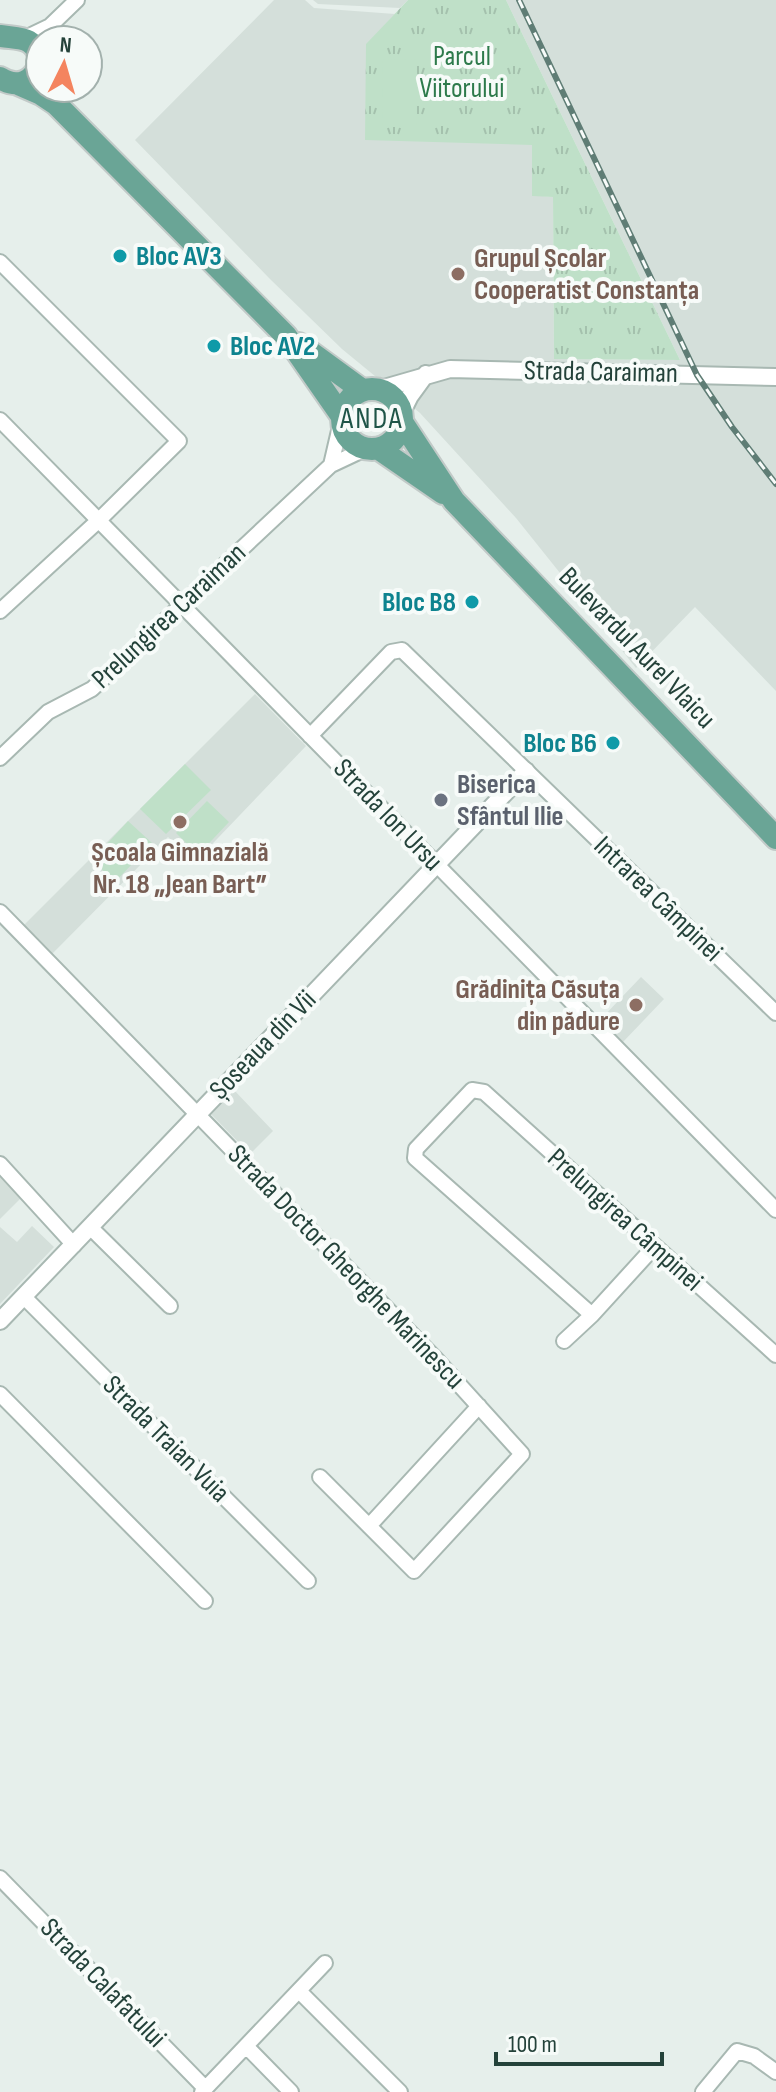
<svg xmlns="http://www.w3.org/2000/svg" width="776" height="2092" viewBox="0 0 776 2092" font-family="'Sofia Sans Condensed',sans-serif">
<defs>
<pattern id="grass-tufts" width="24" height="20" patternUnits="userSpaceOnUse" patternTransform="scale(2)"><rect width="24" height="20" fill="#bfe0c8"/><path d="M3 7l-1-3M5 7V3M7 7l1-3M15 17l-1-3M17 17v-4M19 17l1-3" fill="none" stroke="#a4c1ad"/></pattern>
</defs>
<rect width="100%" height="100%" fill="#e6efeb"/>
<!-- built -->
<path fill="#d4dfda" d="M274,0h31l9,8 81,6 -29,31 166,100v50l21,2 1,162 126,1 -174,-360h270v691l-81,-84 -59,61 -120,-150 -96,-105 -78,-64 -72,-70 -135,-139z
M313,0h95l-8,8 -82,-4z
M255,694l51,52 -111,116 -27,-25 -116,117 -28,-29z
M641,977l23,22 -41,43 -23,-22z
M234,1090l39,41 -23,23 -40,-41z
M0,1171l24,24 -24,24z
M32,1226l22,21 -54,57v-77l17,15z"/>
<!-- grass -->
<path fill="url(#grass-tufts)" d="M408,0h98l174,360 -126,-1 -1,-162 -21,-1v-51l-167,-5 1,-96z"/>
<!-- garden -->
<path fill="#bfe0c8" d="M383,59l34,1 -1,67h-34z
M185,764l26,26 -45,44 -26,-25z
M207,801l22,21 -31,33 -22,-22z
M128,821l24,22 -37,39 -23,-22z"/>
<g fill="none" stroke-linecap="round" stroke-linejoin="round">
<defs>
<path id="minor" d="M25,38l25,-12 27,-26
M0,262l179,179 -80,79 -99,91
M0,420l776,790
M331,465l10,-43
M310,736l81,-84 11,-2 374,363
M0,758l48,-46 44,-23 239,-224 34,-16
M0,912l435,446 87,96 -108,117 -94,-94
M0,1164l74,81
M91,1228l79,78
M24,1297l284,284
M592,1315l-177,-157 1,-9 56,-59 12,2 292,263
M564,1341l28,-26 62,-68
M0,1394l205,207
M369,1526l110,-120
M0,1878l205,210
M299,1991l101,101
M246,2046l45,46
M202,2092l123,-129
M703,2092l34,-41 17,5 22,16"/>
<path id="tertiary" d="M377,390l73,-21 326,8
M401,414l9,-18 16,-22
M0,1321l526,-550"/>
<path id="primary" d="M0,36c20,3 34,0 40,22
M0,78c17,11 35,4 40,-16
M18,84l23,10 15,10 230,232 55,79
M299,344l63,46
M342 419a30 30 0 1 1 60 0a30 30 0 1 1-60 0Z
M402,422l52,79 322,337
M379,449l64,44"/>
</defs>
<!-- minor casing -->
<use href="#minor" stroke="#a8b8b2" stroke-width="18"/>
<!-- tertiary casing -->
<use href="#tertiary" stroke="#a8b8b2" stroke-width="20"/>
<!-- primary casing -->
<use href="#primary" stroke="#c2cac8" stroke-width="26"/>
<!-- minor -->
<use href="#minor" stroke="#fff" stroke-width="14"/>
<!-- tertiary -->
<use href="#tertiary" stroke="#fff" stroke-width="16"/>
<!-- primary -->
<use href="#primary" stroke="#6aa596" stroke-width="22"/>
<defs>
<path id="rail" d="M519,0l178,375 35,52 44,57"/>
</defs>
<!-- rail casing -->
<use href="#rail" stroke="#5f7d75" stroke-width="6"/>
<!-- rail -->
<use href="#rail" stroke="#f7fbf9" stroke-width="3" stroke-dasharray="9" stroke-linecap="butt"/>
</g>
<!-- markers -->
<g fill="#0f9aa8" stroke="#f7fbf9" stroke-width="3">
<circle cx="120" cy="256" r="8"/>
<circle cx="214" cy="346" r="8"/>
<circle cx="472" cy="602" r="8"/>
<circle cx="613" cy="743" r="8"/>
</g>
<g fill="#8d6e63" stroke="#f7fbf9" stroke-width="3">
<circle cx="458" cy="274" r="8"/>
<circle cx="180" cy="822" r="8"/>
<circle cx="636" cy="1005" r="8"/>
</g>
<circle fill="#6b7280" stroke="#f7fbf9" stroke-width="3" cx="441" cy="800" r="8"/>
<g text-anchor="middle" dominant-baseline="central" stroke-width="8" stroke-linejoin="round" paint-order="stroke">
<!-- park labels -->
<g font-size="28" fill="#2d7a4b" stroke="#f7fbf9">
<text x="462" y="56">Parcul<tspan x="462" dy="32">Viitorului</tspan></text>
</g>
<!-- culture labels -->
<g font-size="28" font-weight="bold" fill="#0d838f" stroke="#f7fbf9" text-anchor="start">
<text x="136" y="256">Bloc AV3</text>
<text x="230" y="346">Bloc AV2</text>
<text x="456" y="602" text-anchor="end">Bloc B8</text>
<text x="597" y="743" text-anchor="end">Bloc B6</text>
</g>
<!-- education labels -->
<g font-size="28" font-weight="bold" fill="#785e54" stroke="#f7fbf9" text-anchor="start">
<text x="474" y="258">Grupul Școlar<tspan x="474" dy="32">Cooperatist Constanța</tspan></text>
<text x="180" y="852" text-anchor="middle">Școala Gimnazială<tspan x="180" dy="32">Nr. 18 „Jean Bart”</tspan></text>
<text x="620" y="989" text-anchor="end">Grădinița Căsuța<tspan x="620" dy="32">din pădure</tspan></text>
</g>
<!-- street labels -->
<g font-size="28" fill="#24423a" stroke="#f7fbf9">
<text transform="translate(601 372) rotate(1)">Strada Caraiman</text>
<text transform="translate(169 616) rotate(-43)">Prelungirea Caraiman</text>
<text transform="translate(637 648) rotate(46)">Bulevardul Aurel Vlaicu</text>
<text transform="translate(388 815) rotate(46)">Strada Ion Ursu</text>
<text transform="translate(658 899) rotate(44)">Intrarea Câmpinei</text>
<text transform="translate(263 1045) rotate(-46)">Șoseaua din Vii</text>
<text transform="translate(625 1220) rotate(42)">Prelungirea Câmpinei</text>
<text transform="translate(346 1267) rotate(46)">Strada Doctor Gheorghe Marinescu</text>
<text transform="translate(166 1439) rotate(45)">Strada Traian Vuia</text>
<text transform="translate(103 1983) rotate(46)">Strada Calafatului</text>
</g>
<!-- worship labels -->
<g font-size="28" font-weight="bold" fill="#5b616d" stroke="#f7fbf9" text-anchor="start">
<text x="457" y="784">Biserica<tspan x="457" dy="32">Sfântul Ilie</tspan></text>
</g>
<!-- neighbourhood labels -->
<g font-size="30" letter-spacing="2" fill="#1f5548" stroke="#f7fbf9">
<text x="372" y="419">ANDA</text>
</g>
</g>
<!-- north arrow -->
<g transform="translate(64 64) rotate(5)"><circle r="38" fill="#f7fbf9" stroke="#a3b1ad" stroke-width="2"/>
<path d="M0-6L14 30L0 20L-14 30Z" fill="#f4845f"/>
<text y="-12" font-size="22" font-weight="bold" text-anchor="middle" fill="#24423a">N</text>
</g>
<!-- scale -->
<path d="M496 2052v12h166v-12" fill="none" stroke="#24423a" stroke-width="4"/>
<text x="508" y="2052" font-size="24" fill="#24423a" stroke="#f7fbf9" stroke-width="6" paint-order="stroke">100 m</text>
</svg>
